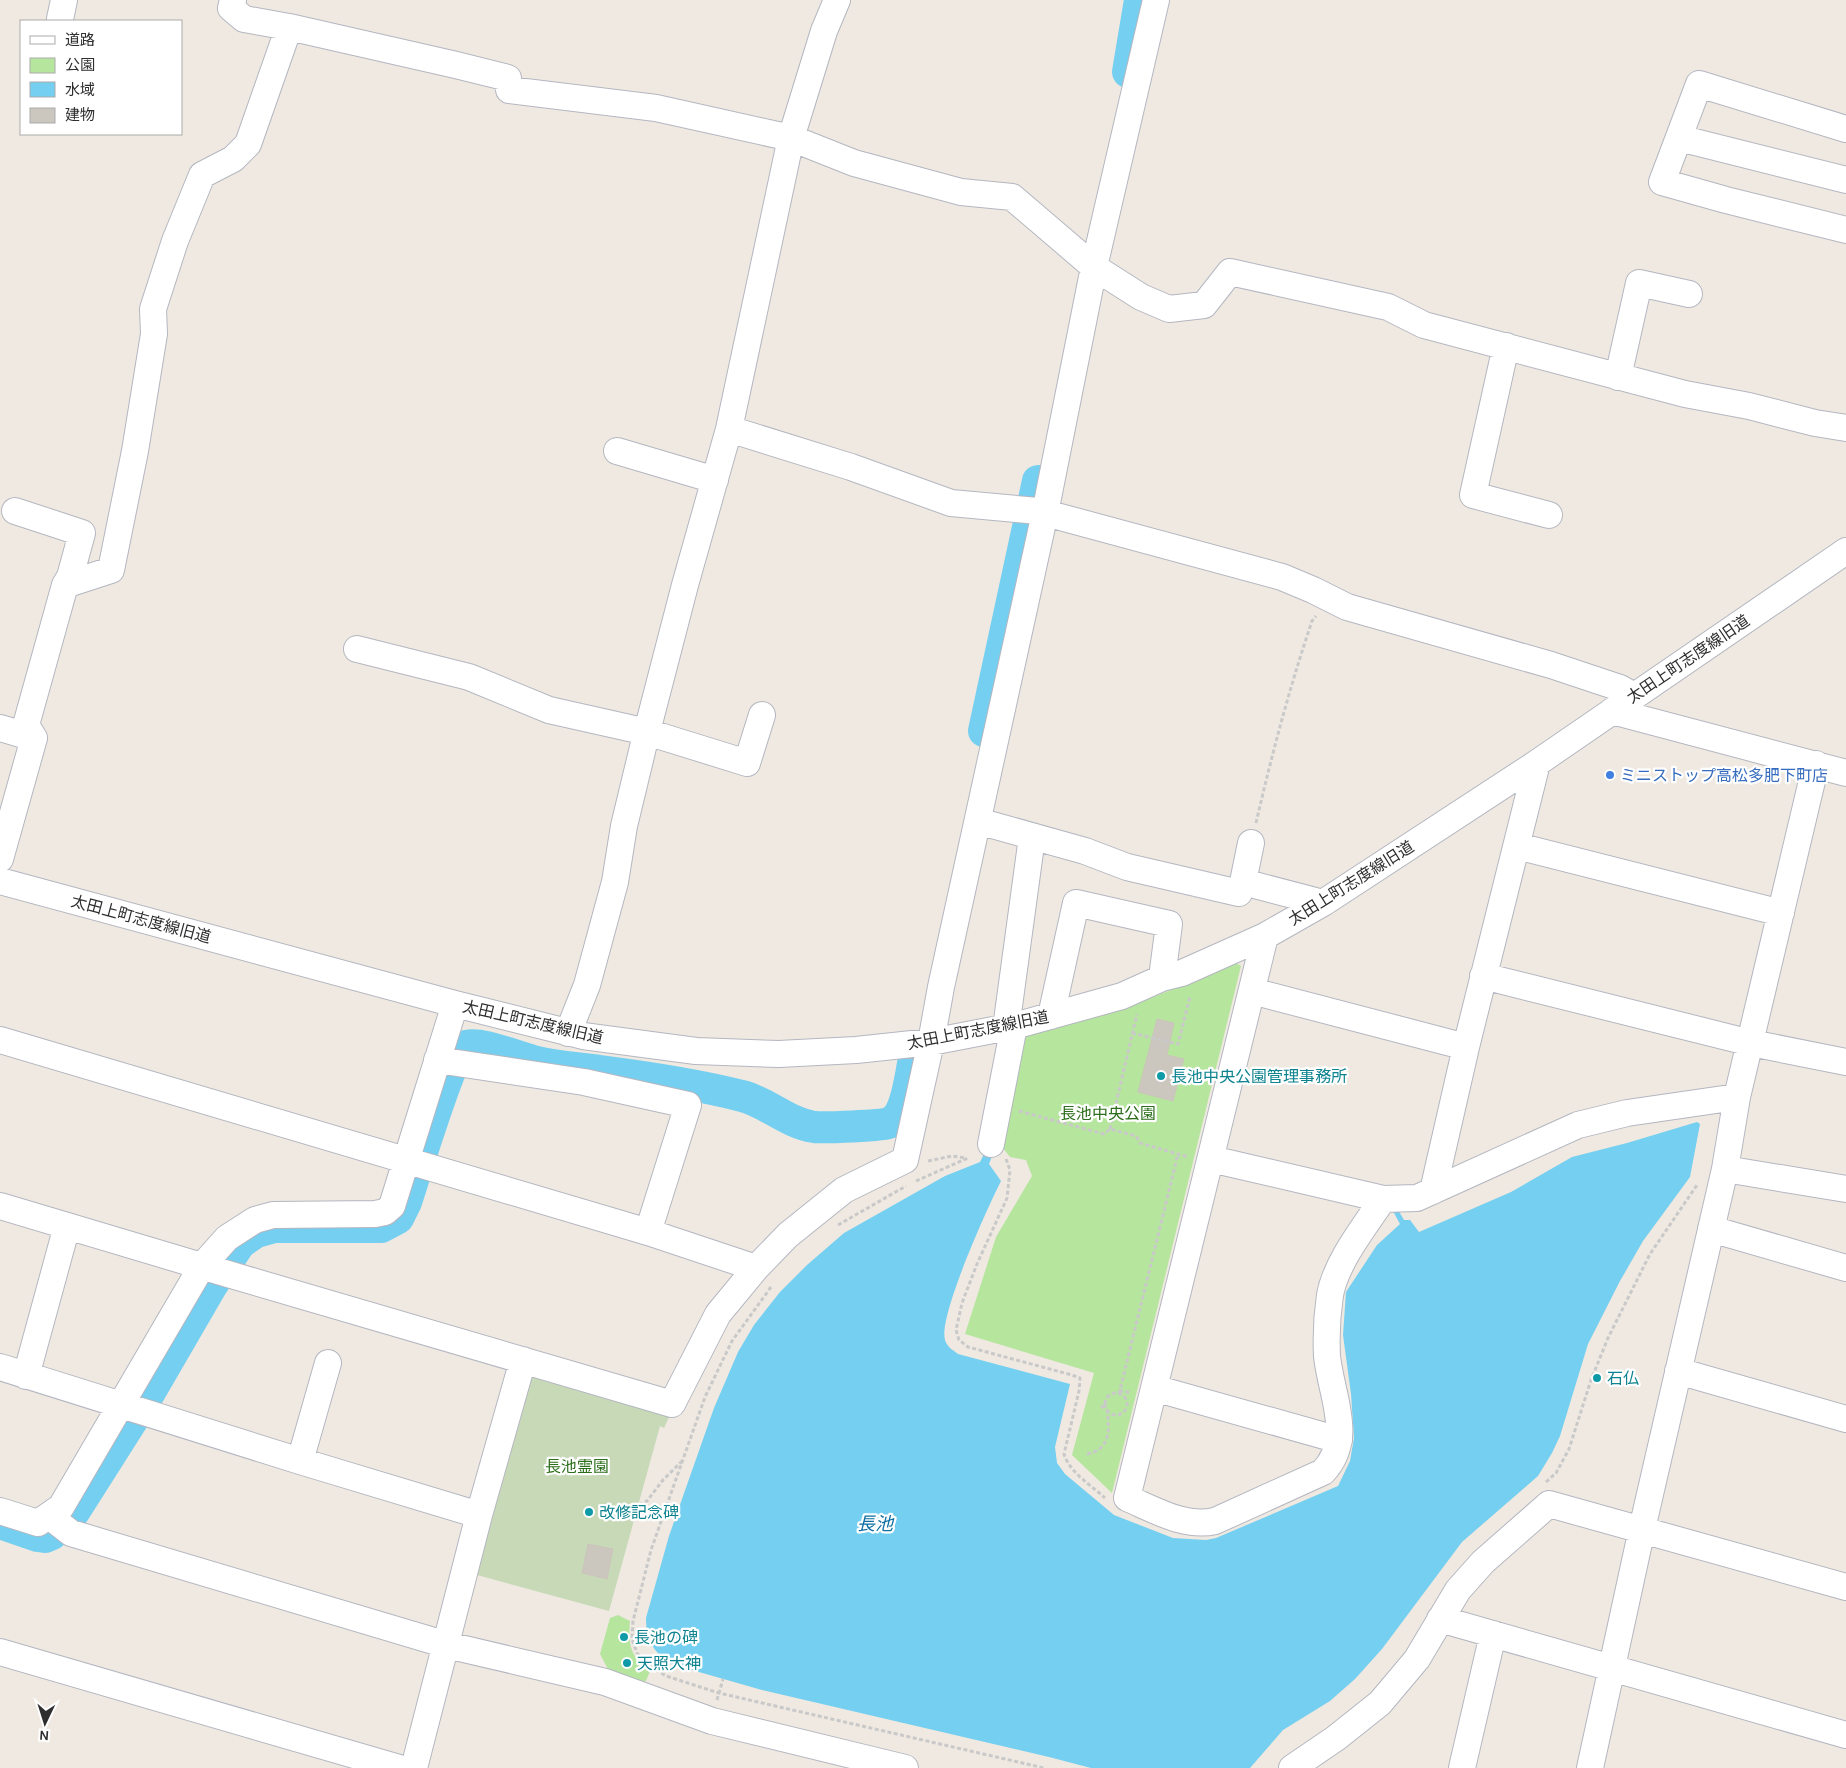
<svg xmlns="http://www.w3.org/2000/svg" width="1846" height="1768" viewBox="0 0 1846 1768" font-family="Karla,'Noto Sans JP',sans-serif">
<rect width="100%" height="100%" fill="#efe9e1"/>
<!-- green -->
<path fill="#b6e59e" d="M1236,963l5,3 -129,527 -40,-38 22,-82 -129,-39 31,-97 36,-61 -6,-16 -16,-3 -14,-18 21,-100 122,-36z
M618,1615l12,6c-2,24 0,35 20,50l-4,10 -5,1 -31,-9 -10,-19 10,-36z"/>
<!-- cemetery -->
<path fill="#c8d9b8" d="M538,1374l132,41 -6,13 -4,-2 -51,185 -132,-36 49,-196z"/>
<!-- water -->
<path fill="#75cff0" d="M1697,1122l3,2 -10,53 -47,64 -23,40 -32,63 -28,92 -8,17 -14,23 -76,66 -80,107 -27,30 -25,22 -47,29 -33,38h-159l-42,-11 -287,-67 -91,-26c-18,-13 -25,-23 -25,-46l23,-82 45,-128 24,-56 16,-27 26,-33 27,-27 37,-32 101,-57 35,-14 4,-8 8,2 -3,8 12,17c-13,26 -63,135 -56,159 2,7 8,10 13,14l112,30 -15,63 2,16 8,11 49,41 59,23 33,2 10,-2 122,-52 12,-25 4,-23 -3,-44 -8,-59 3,-43 31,-47 23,-21 -7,-13 4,-3 7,12h6l9,12 92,-40 61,-35 55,-14z"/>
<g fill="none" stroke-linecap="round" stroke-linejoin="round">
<!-- river -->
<path stroke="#75cff0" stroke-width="32" d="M1128,72l12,-72
M984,731l54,-250
M0,1523l38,13 7,1 7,-3 22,-22 73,-115 65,-112 28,-42 16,-11 18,-5h107l17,-9 8,-16c8,-24 44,-144 58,-155 12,-8 58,12 73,15 20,5 42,6 63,9 47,6 95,13 142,25 25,6 45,27 72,31 9,1 69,-1 75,-4 18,-7 21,-47 25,-64"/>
</g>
<!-- building -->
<path fill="#cbc7bf" stroke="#cbc5ba" d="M1157,1019l17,4 -7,32 17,4 -11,42 -35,-9z
M588,1544l25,5 -6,30 -25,-6z"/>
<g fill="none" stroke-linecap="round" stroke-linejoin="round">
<defs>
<path id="minor" d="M233,0l-2,8 13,11 45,8 167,38 52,13 1,12 147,18 135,30 63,25 107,29 51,5 82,70 47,30 28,12 35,-4 26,-33 158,35 36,18 261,69 64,12 66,17 31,5
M60,19l4,-19
M1846,129l-147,-45 -37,98 64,18 120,30
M1679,138l167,42
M1506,346l-33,149 76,20
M1618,377l21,-94 50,11
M729,429l122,38 100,36 87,8 244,66 31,13 34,17 204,58 69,23 14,8
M617,451l98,29
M15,511l67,22 -12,44 -5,8
M357,649l112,28 80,33 98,22 100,31 15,-48
M1612,711l234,62
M0,728l34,10
M978,821l107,30 42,16 112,26 4,-11
M1251,843l-8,39 80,21
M1517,846l264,67
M0,859l34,-121 -8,-13 39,-140 46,-15 24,-119 19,-117 -1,-25 22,-68 27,-66 31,-16 15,-15 41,-117
M0,881l455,123 128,32 113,15 83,3 77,-4 75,-8 83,-16 108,-30 40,-18 20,-5 83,-37 58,-33 214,-140 309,-212
M1265,936l-138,562c28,12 58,30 88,23l108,-49c32,-34 8,-76 4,-116 -1,-20 0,-41 3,-61 6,-33 35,-69 53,-96
M1483,976l268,67 95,19
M1252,991l214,56
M1051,1016l25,-113 93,21 -7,54
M1006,1028l26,-191
M568,1033l19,-48 28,-103 9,-56 21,-87 40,-154 44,-156 62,-291 33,-107 13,-31
M0,1040l648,192 108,36
M437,1060l147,22 104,23 -40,127
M991,1144l23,-118
M1211,1159l172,40 34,-1 161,-73 49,-12 110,-16
M1725,1169l121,20
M1433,1191l33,-144 71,-284
M0,1206l228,68 444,130 46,-90 38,-46 32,-33 56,-45 61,-30 26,-118 10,-55 104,-474 49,-246 62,-267
M1711,1229l135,39
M0,1367l300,94 179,54
M1678,1371l168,48
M26,1376l41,-150
M1154,1388l185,52
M300,1461l28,-98
M0,1511l38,12 23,-16 141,-241 25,-28 28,-18 18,-5 102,-1 10,-2 7,-6 63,-202
M49,1516l22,17 376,112 158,37 107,39 193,47
M1440,1619l406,116
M0,1652l399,116
M414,1768l65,-253 44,-155
M1292,1768l44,-30 44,-35 37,-44 41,-69 25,-28 66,-58 297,83
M1462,1768l31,-134
M1590,1768l52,-239 83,-360 12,-72 79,-333"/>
</defs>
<!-- minor casing -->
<use href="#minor" stroke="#b4b7c1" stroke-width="28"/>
<!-- path -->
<path stroke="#c9c9c9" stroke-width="3" stroke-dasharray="4 2.5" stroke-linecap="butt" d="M1256,823c16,-69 33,-134 56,-202l4,-5
M1132,1033l46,11 12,-47
M1019,1111l85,23 6,-5 26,7 4,7 48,14
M1110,1129l27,-115
M1006,1159l4,11 -3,28 -30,66 -15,39 -6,27 3,10 9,7 104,28 8,3 -1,13 -15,63c6,19 27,31 41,44
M928,1161l24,-5 14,2
M916,1181l52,-23
M838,1225l68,-39
M771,1287l-39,54 -27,56 -54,153 -18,71 -1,18 5,14 10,11 19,12 53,17 325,75
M1119,1390l12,3
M1105 1404a11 11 0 1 1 22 0a11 11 0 1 1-22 0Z
M1119,1394l59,-240
M1087,1454c23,-4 23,-24 20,-44l-7,-5
M1546,1482l10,-9 13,-24 22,-69 17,-42 42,-84 47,-69
M639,1505l8,-4 16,-21 19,-19
M717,1700l6,-21"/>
<!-- minor -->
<use href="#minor" stroke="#fff" stroke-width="26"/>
</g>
<!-- markers -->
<circle fill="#3f7fe0" stroke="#fff" stroke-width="2" cx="1610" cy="775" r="5"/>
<g fill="#0f9aa8" stroke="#fff" stroke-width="2">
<circle cx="1161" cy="1076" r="5"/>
<circle cx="1597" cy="1378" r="5"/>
<circle cx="589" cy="1512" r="5"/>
<circle cx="624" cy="1637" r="5"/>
<circle cx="627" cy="1663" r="5"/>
</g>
<g text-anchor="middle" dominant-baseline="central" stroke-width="4.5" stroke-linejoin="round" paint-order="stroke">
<!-- street labels -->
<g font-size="16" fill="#2e2e2e" stroke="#fff">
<text transform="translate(1688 659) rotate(-34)">太田上町志度線旧道</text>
<text transform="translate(1351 883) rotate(-32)">太田上町志度線旧道</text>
<text transform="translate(141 919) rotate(15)">太田上町志度線旧道</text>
<text transform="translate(533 1022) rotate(13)">太田上町志度線旧道</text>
<text transform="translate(978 1030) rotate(-11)">太田上町志度線旧道</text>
</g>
<!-- shop labels -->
<g font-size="16" fill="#366cbe" stroke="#fff" text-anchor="start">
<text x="1620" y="775">ミニストップ高松多肥下町店</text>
</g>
<!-- culture labels -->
<g font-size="16" fill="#0d838f" stroke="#fff" text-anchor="start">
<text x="1171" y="1076">長池中央公園管理事務所</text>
<text x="1607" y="1378">石仏</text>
<text x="599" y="1512">改修記念碑</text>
<text x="634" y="1637">長池の碑</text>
<text x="637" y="1663">天照大神</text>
</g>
<!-- park labels -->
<g font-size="16" fill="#2c6e1b" stroke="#fff">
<text x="1108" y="1113">長池中央公園</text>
<text x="577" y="1466">長池霊園</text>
</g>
<!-- water labels -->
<g font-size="18" font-style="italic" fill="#0d6fa3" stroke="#fff">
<text x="875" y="1524">長池</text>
</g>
</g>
<!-- legend -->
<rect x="20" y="20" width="162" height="115" fill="#ffffff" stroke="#ababab"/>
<rect x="30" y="36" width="25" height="8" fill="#ffffff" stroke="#ababab"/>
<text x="65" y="45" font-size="15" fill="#2e2e2e">道路</text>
<rect x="30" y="58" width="25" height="15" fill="#b6e59e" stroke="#ababab"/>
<text x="65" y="70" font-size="15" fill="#2e2e2e">公園</text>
<rect x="30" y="82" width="25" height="15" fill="#75cff0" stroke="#ababab"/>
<text x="65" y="95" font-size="15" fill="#2e2e2e">水域</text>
<rect x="30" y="108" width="25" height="15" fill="#cbc7bf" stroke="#ababab"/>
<text x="65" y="120" font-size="15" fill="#2e2e2e">建物</text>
<!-- north arrow -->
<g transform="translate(45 1723) rotate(184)" stroke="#ffffff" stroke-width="4" paint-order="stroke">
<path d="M0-4L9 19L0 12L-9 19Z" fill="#2e2e2e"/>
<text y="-8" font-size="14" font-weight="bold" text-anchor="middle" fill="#2e2e2e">N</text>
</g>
</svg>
